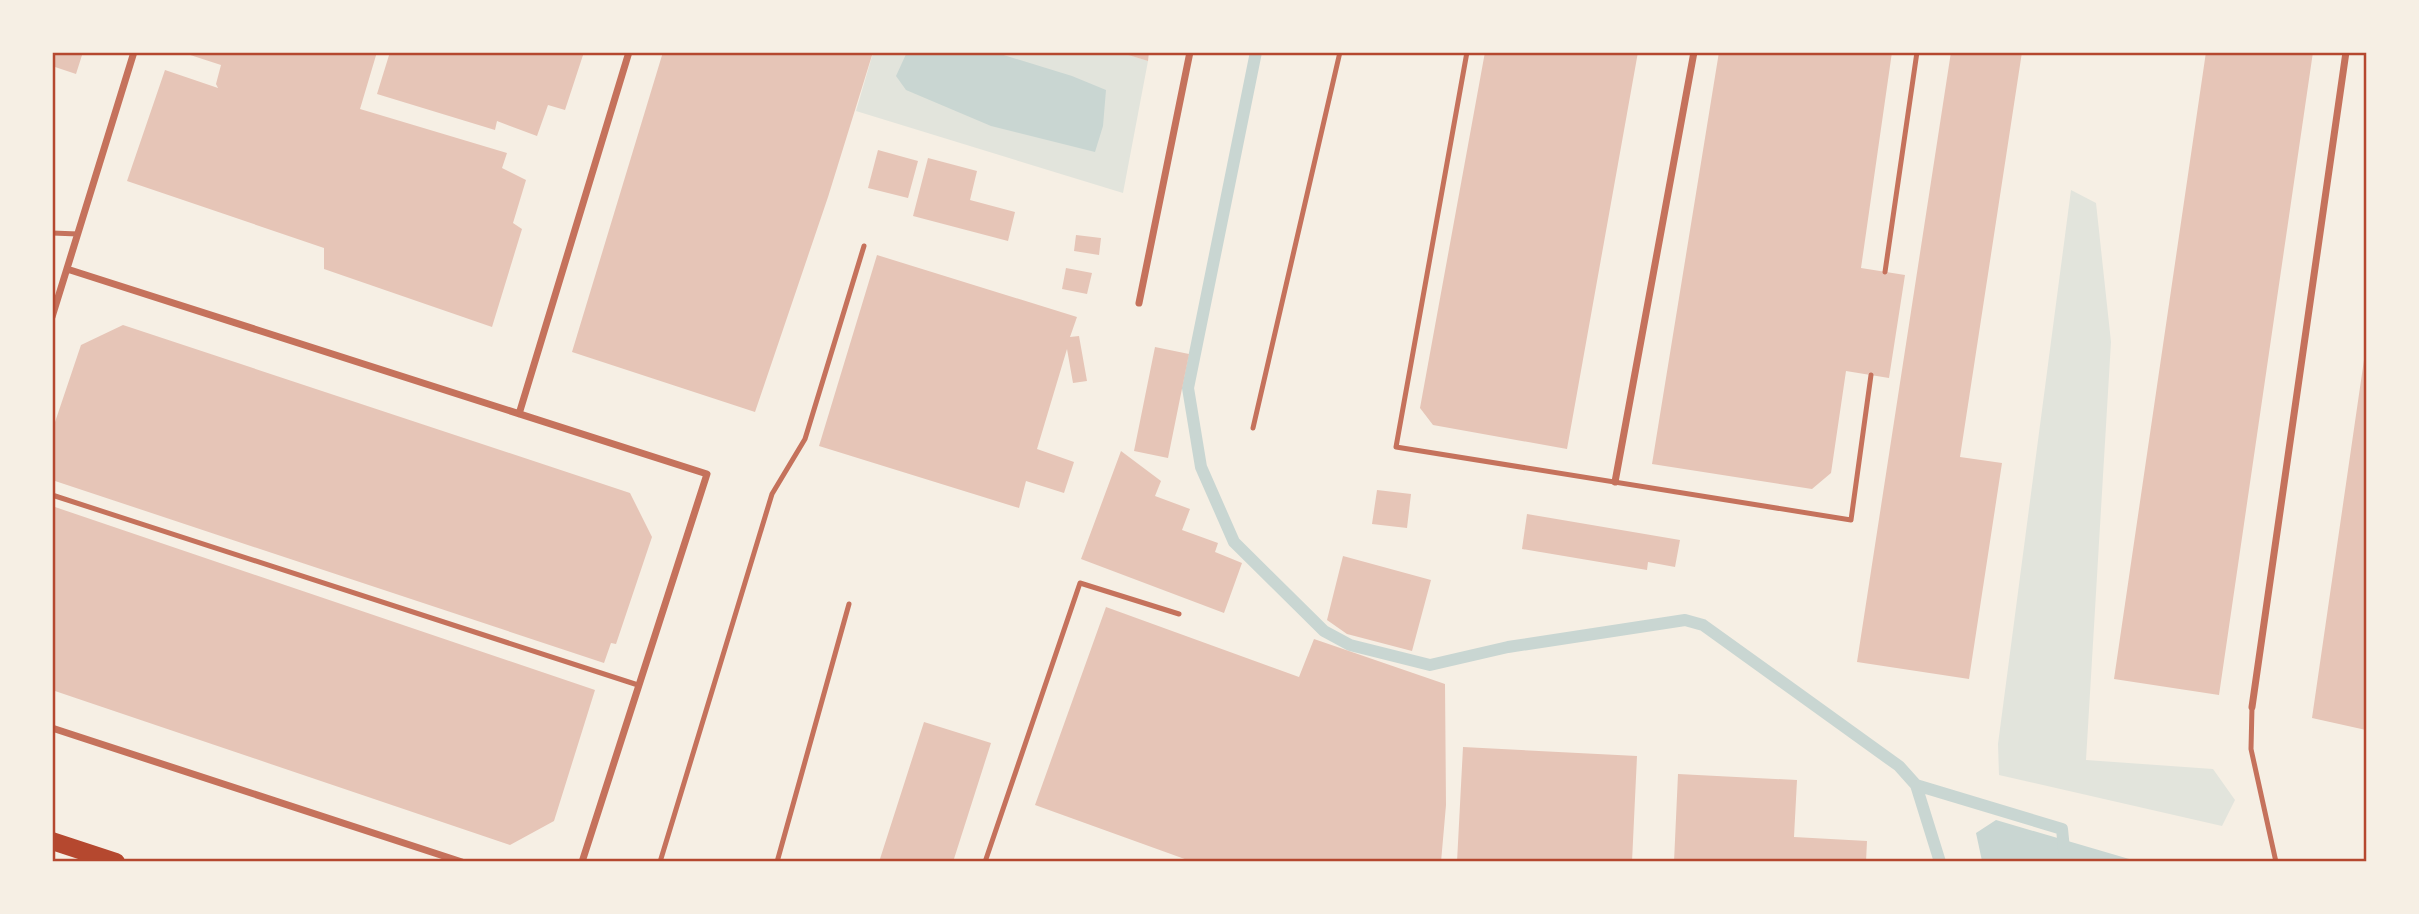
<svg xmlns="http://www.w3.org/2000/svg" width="2419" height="914" viewBox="0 0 2419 914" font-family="Ubuntu,sans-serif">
<rect width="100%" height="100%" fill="#f6efe4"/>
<!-- green -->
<path fill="#e2e4dc" d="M1120,52l28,9 -25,132 -267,-82 17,-58z
M2071,190l25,13 15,139 -25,418 127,9 22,31 -13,26 -223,-51 -1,-31z"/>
<!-- water -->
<path fill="#c9d6d2" d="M907,52l90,1 75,23 34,14 -3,36 -8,26 -104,-26 -85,-36 -10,-14z
M1996,820l140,41h-154l-6,-28z"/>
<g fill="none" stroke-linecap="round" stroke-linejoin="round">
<!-- stream -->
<path stroke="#c9d6d2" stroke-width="12" d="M1256,52l-68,336 13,79 33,75 90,89 26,14 80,20 78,-18 177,-27 18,5 196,141 17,19 24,77
M1916,785l146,44 3,30 3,3"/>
</g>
<!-- building -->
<path fill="#e6c5b7" d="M52,52h31l-7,22 -24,-8z
M181,52h196l-17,57 147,44 -5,15 24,12 -13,43 9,6 -30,98 -168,-58v-21l-197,-67 38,-111 53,18 -2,-4 5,-19z
M390,52h194l-19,58 -17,-5 -11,31 -40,-15 -2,9 -118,-36z
M663,52h210l-45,145 -73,215 -183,-60z
M1149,52l-1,9 -26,-8v-1z
M1485,52h153l-71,397 -134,-24 -13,-17z
M1719,52h173l-31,216 44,7 -16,103 -43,-7 -15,102 -19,16 -160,-25z
M1951,52h71l-62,405 42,6 -33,216 -112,-17z
M2206,52h107l-94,643 -105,-16z
M878,150l40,11 -10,37 -40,-10z
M928,158l49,13 -7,29 45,12 -7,29 -95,-25z
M1076,235l25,3 -2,17 -25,-4z
M877,255l200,62 -7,20 9,-1 8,45 -14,2 -6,-34 -30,100 37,13 -10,31 -38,-12 -7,27 -200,-62z
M1066,268l26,5 -5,21 -25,-5z
M123,325l507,168 22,44 -36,107 -5,-1 -7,20 -552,-183v-49l29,-86z
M1155,347l34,7 -21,104 -34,-7z
M2365,353h1v377l-54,-12z
M1121,451l40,30 -6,15 35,13 -8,21 36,13 -3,9 27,11 -18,50 -143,-54z
M1377,490l34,4 -4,34 -35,-4z
M52,506l543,184 -41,131 -44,24 -458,-155z
M1527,514l153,26 -5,27 -27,-5 -1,8 -125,-21z
M1343,556l88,24 -19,71 -65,-17 -20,-14z
M1106,607l193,70 15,-38 131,45 1,121 -5,57h-248l-158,-57z
M924,722l67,21 -38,119h-74z
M1463,747l174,9 -5,106h-175z
M1678,774l119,6 -3,57 73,4 -1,21h-192z"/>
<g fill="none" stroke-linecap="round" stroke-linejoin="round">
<!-- service -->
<path stroke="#c5725c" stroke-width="5" d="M1467,52l-71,395 455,73 20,-145
M52,233l26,1
M1885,272l32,-220
M1253,428l87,-376
M52,495l586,190
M2252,707l-1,42 25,113
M660,862l112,-368 33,-55 59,-193
M777,862l72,-258
M985,862l95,-279 99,31"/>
<!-- minor -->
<path stroke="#c5725c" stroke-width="7" d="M67,269l640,205 -125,388
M1139,303l51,-251
M52,317l82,-265
M519,414l110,-362
M1615,482l79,-430
M2252,707l94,-655
M52,728l410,134"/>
<!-- primary -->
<path stroke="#b5482f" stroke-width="18" d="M52,841l64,21"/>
</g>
<!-- border -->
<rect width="2419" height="914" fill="none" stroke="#f6efe4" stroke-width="108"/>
<rect x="54" y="54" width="2311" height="806" fill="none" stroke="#b5482f" stroke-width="2.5"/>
</svg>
